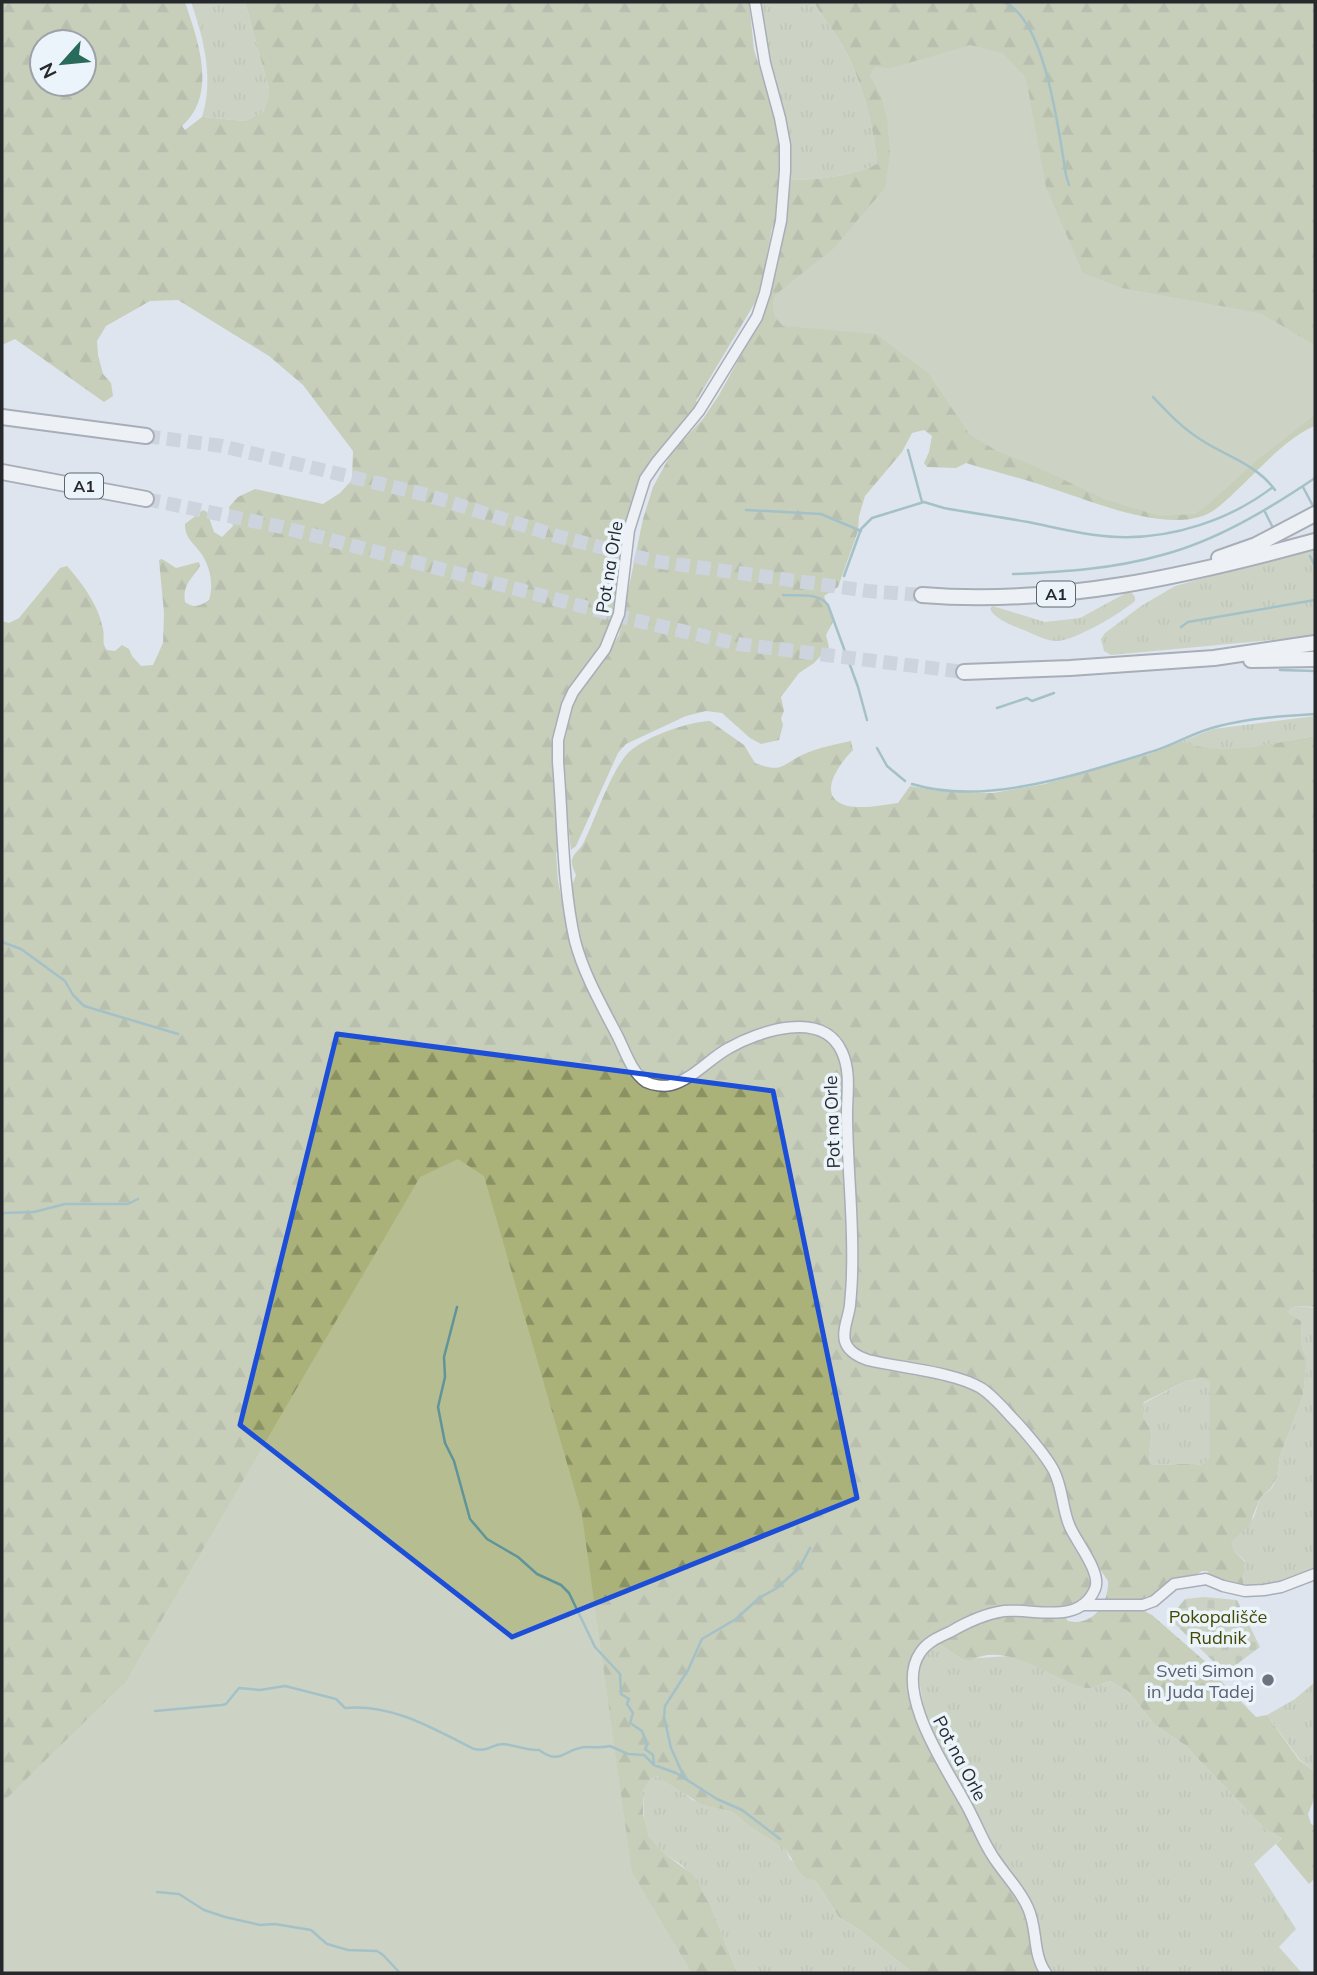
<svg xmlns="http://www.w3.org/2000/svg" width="1317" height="1975" viewBox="0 0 1317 1975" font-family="Mulish,sans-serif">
<defs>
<pattern id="grass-tufts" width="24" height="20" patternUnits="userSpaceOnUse" patternTransform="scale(1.75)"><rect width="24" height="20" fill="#b6bd90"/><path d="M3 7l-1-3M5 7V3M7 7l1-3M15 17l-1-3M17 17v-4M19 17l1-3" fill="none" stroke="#9ca27c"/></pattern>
<pattern id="forest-firs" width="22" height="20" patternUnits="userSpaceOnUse" patternTransform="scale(1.75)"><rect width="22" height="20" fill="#aab279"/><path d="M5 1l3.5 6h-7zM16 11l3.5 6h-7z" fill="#8a9163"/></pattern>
<pattern id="cemetery-stones" width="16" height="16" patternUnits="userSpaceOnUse" patternTransform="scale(1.75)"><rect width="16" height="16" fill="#b6bd90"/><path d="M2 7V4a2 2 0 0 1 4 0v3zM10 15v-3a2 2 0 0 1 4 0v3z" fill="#9ca27c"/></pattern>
</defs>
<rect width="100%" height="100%" fill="#dee5ee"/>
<!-- grass -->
<path fill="url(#grass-tufts)" d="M191,2h54l24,87 1,8 -7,15 -18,9 -43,-4c12,-39 2,-77 -11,-115z
M759,2h55c7,14 19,27 27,41 21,37 32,79 36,121 -28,13 -55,15 -86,16l-5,-60 -18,-69z
M1315,548v88l-204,19 -7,-4 -3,-12 4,-6 36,-27 34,-20z
M1126,593h6l3,4v4c-14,12 -59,39 -77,40 -11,1 -26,-8 -37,-12 -10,-4 -26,-10 -31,-20l2,-3 4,1 49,15 35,-4z
M1315,716v20c-43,6 -90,24 -133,5l31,-12z
M1297,1306l18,2v262l-42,17 -28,1 -2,-7 2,-20 -11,-10 -4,-9 24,-25 6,-19 12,-10 5,-11 3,-21 23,-60 4,-37 -5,-12 -1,-26 -12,-6 1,-6z
M1203,1378l7,3v73l-3,7 -7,4c-17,-3 -32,1 -49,-1 -5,-11 1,-18 0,-29 -1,-13 -12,-12 -7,-32l42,-22z
M938,1643l24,16 48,-3 82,32 18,-7 18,10 27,34 30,20 80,84 17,9 -28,26 42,65 -17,18 23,26h-251l-10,-16 -6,-47 -7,-13 -36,-48 -15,-38 -39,-66 -13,-30 -6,-35v-11l8,-18z
M1315,1682v90l-15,-12 -33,-45 28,-16z
M657,1776l12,6 24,18 37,11 11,6 8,9 31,18 6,5 4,10 25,21 24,37 21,13 53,43h-176l-27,-69 -8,-12 -19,-26 -18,-12 -17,-19 -4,-7 -1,-37 8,-13z"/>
<!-- forest -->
<path fill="url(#forest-firs)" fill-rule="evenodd" d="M2,2h183c13,39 33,92 -3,124l3,4 17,-13 43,4 18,-9 6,-15v-8l-24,-87h504l5,48 22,68 3,22 2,23 -5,63 -4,2 -9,49 -7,24 -60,100 2,3c-26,34 -52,70 -64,112 -12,47 -10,99 -39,140l7,7 17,-28 24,-116 10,-32 19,-35 31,-33 16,-24 43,-78 7,-18 9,-35 13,-84c31,-1 58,-3 86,-16 -4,-42 -15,-84 -36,-121 -8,-14 -20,-27 -27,-41h501v424c-32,12 -70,60 -98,82 -38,31 -122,-6 -164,-19 -28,-10 -58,-17 -87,-26l-10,5 -29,-1 -3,-4 5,-11 3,-16 -8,-6 -12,3 -10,19 -37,44 -6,20 -1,15 -20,56 -14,9 9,26 -7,13 3,12 -15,16 -15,10 -18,24 3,14 -3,7 2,7 -4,15 -18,4 -11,-6 -28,-25 -16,-2 -20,5 -60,28 -8,9 -42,93 -5,4 -3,-28h-8l2,23 -6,8 2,28 9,44 17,57 41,77 33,31c35,-19 138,-86 174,-47 8,9 10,24 12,35 0,39 0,78 1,118 0,30 3,60 2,90 -1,14 -10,53 -5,63 17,28 110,24 140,44 18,12 62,66 71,86 8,18 8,39 15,57 6,14 17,27 25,41 -3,14 -9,26 -25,31 -15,4 -41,-2 -58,-1 -26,1 -80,21 -94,44 -40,62 87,201 111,260 8,19 5,42 13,62h-127l-53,-43 -21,-13 -24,-37 -8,-1 -9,-9 -12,-21 -37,-23 -9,-9 -10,-6 -29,-7 -44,-28 -6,2 -8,13v24l5,20 17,19 28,21 17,29 27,69h-735v-1352l7,2 10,-5 41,-50 7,-2c15,17 32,40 36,63 2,9 -2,14 4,21l8,1 7,-6 7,4 3,7 9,10 12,-1 10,-22 1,-30 -5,-53 3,-1 14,9 23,-6 1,4c-8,13 -18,19 -15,36 9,7 15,4 24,-2 5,-16 1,-35 -9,-48 -8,-11 -15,-14 -15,-28l18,-14 4,2 7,20 8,5 11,-11 -4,-19 9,-10 17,-8 68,15 17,-11 12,-13 1,-29 -50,-66 -34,-29 -91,-56 -28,1 -44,25 -9,15 1,14 5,19 8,9 2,13 -9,6 -89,-63 -13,6zM42,42h42v42h-42z
M710,721l34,24 11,18c27,10 25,3 47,-8 15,-7 34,-11 49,-14l2,9c-14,14 -39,48 -5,56 15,3 35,-1 50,-3l12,-17 29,5 54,2 52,-9 108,-31 29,-12c43,18 90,1 133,-5v571l-18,-1 -7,3 -1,5 12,7 1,26 5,12 -4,37 -23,60 -3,21 -6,11 -11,10 -11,28 -18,16 3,9 11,11 -2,19 2,7 -30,-8 -8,-9h-5l-47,28 -9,-3v16l6,3 64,56 4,9 36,37 11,-2 32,45 16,12v25l-7,17 3,10 4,2v52l-6,6 -33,-40 6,-6 -17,-9 -80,-84 -30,-20 -27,-34 -18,-10 -18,7h-6c-34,-9 -80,-48 -116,-27l-8,-2 -24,-16 53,-26h74l3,4c25,6 41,-18 40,-40 -14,-21 -27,-38 -36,-61 -10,-27 -9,-48 -26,-72l-58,-60 -121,-33 -14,-7 -4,-6 8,-76 -6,-189c-8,-52 -23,-57 -73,-49 -15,2 -33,4 -47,12 -25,15 -43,38 -73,42l-15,-8 -10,-15 -41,-79 -15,-50 -6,-42 5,-13c-2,-5 -5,-10 -4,-15 2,-8 9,-11 12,-18 12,-24 27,-73 46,-91 18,-15 57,-29 80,-30zM1202,1378l8,3v73l-3,7 -7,4c-17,-3 -32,1 -49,-1 -5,-11 1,-18 0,-29 -1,-14 -12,-12 -7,-33l42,-21z"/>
<!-- cemetery -->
<path fill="url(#cemetery-stones)" d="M1204,1597l33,3 23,47 -27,20 -3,-3 -8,6 -53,-52 16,-19z"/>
<!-- pitch -->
<path fill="#b6bd90" d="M970,45l33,8 23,25 20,109 37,86 39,15 138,25 55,32v70l-54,42 -55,49 -11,8 -35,2 -54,-16 -65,-31 -44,-18 -27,-16 -42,-62 -52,-39 -93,-8c-10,-10 -13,-17 -8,-31l58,-46 52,-61 5,-35 -3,-34 -6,-23 -11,-20 4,-9 17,1z
M458,1159l26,17 98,339 50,357 60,101h-690v-170l124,-122 294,-504z"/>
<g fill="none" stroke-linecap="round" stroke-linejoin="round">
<!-- stream -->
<path stroke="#5f959a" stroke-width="2.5" d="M1003,2c43,16 56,132 63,173l3,10
M1153,397c16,17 30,32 50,44 25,16 54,24 72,49
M908,450l14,52
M1303,487l10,19
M746,510l75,4 40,17
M1264,510l9,18
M1310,556l5,10
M1013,574c50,-2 100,-5 149,-19 54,-14 107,-46 153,-77
M844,576l17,-47 11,-11 52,-16 20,6c28,5 56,9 84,14 30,6 60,14 90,15 54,2 112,-17 155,-50
M783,595c15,1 35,-3 45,10l30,82 9,33
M1181,627l7,-5 127,-22
M1280,670l35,1
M997,708l30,-10 5,3 22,-8
M877,748l10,18 18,15
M912,784c74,23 170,-11 242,-33 22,-7 42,-20 65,-25 32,-8 64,-10 96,-12
M2,942l19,7 44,32 8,14 11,11 94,28
M2,1213l32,-1 31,-8h63l10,-5
M457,1307l-13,50 1,20 -7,30 7,36 9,18 16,58 17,20 31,18 19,17 24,11 8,8 26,54 25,27 1,20 8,5 -2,5 6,9 -3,10 12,8 5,14 -2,4 8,6 1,10
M155,1711l67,-6 4,-1 13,-16 21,2 25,-4 51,13 9,9c46,-5 89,21 129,41 16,3 17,-5 29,-5 13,1 23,7 36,6 23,17 26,-3 48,-3 9,0 15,1 23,-1l18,8 16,1 10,10 22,8 41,26 25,11 38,29
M685,1779l-14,-31 -7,-31 1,-11 23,-36 14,-31 34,-20 23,-21 18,-10 23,-21 10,-19
M157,1892l22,2 25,16 21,7 35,8 15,-1 36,6 16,14 21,6 29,1 6,4 17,18"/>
<!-- highway-tunnel -->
<path stroke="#b9bfc7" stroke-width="14" stroke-dasharray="14 7" stroke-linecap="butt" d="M146,436l76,10 205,49 130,41 97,25 214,30 54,4
M146,499l136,28 348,92 108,25 226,28"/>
<defs>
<path id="minor" d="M755,2l10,61 15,55 5,27v26l-4,50 -16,72 -8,24 -58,94 -43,52 -11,16 -16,51 -10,84 -14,35 -32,43 -6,13 -9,35v22c5,59 4,121 17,179 9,34 27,65 43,96 7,14 14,36 28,45 6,3 18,5 25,3 22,-6 39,-27 58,-37 30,-17 94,-39 113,4 9,20 5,41 5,62 0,53 7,106 5,159 0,10 -1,21 -2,32 -1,11 -8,25 -5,36 3,11 14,16 23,19 33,8 86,12 113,28 14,9 26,25 38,37 12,14 26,29 35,46 9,18 8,38 16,56 7,16 32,46 25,62 -16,37 -61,19 -91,22 -20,3 -37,11 -54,21 -11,5 -23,10 -30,21 -26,38 25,113 43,146 11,18 18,39 29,56 11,18 28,34 36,53 10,21 4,46 18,65
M1082,1605h61l11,-4 20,-17 32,-5 17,7 22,5 19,-1 17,-3 34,-13"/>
<path id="highway" d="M2,417l144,19
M2,472l144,27
M1219,558l37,-13 59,-31
M922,595c134,11 265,-19 393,-54
M1251,660l64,-1
M964,672l106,-4 144,-10 101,-15"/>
</defs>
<!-- minor casing -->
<use href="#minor" stroke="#666c73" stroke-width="13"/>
<!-- highway casing -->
<use href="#highway" stroke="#666c73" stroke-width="18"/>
<!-- minor -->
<use href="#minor" stroke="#fff" stroke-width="10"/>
<!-- highway -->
<use href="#highway" stroke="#fff" stroke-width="14"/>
</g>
<!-- marked area -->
<path d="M0 0H1317V1975H0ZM337,1034l436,57 84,407 -345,139 -272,-212z" fill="#dee5ee" fill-opacity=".55" fill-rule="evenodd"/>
<path fill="none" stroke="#1d4ed8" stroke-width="5" stroke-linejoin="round" d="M337,1034l436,57 84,407 -345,139 -272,-212z"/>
<!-- markers -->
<circle fill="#6b7280" stroke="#ebf3fb" stroke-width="2.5" cx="1268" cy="1680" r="7"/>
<g text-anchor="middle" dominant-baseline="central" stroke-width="7" stroke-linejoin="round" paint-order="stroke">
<!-- shield labels -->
<g fill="#ebf3fb" stroke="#61656a" stroke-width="2">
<rect x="65" y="473.5" width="38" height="25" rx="5"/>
<rect x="1037" y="581.5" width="38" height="25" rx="5"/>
</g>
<g font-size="16" font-weight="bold" fill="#26282c">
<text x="84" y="486">A1</text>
<text x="1056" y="594">A1</text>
</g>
<!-- street labels -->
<g font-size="18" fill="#26282c" stroke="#ebf3fb">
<text transform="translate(609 567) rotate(-81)">Pot na Orle</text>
<text transform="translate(832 1122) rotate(-92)">Pot na Orle</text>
<text transform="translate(960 1758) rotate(62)">Pot na Orle</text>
</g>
<!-- park labels -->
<g font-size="18" fill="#434903" stroke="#ebf3fb">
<text x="1218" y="1616">Pokopališče<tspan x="1218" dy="21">Rudnik</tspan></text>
</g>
<!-- worship labels -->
<g font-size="18" fill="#5b616d" stroke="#ebf3fb" text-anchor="end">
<text x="1254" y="1670">Sveti Simon<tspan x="1254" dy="21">in Juda Tadej</tspan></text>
</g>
</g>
<!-- border -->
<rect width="1317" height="1975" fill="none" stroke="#26282c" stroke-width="7"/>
<!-- north arrow -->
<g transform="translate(63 63) rotate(243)"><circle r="33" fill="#ebf3fb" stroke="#9ca2a8" stroke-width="2"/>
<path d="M0-5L12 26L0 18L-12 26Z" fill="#296b5b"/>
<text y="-10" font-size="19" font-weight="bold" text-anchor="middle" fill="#26282c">N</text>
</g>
</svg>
